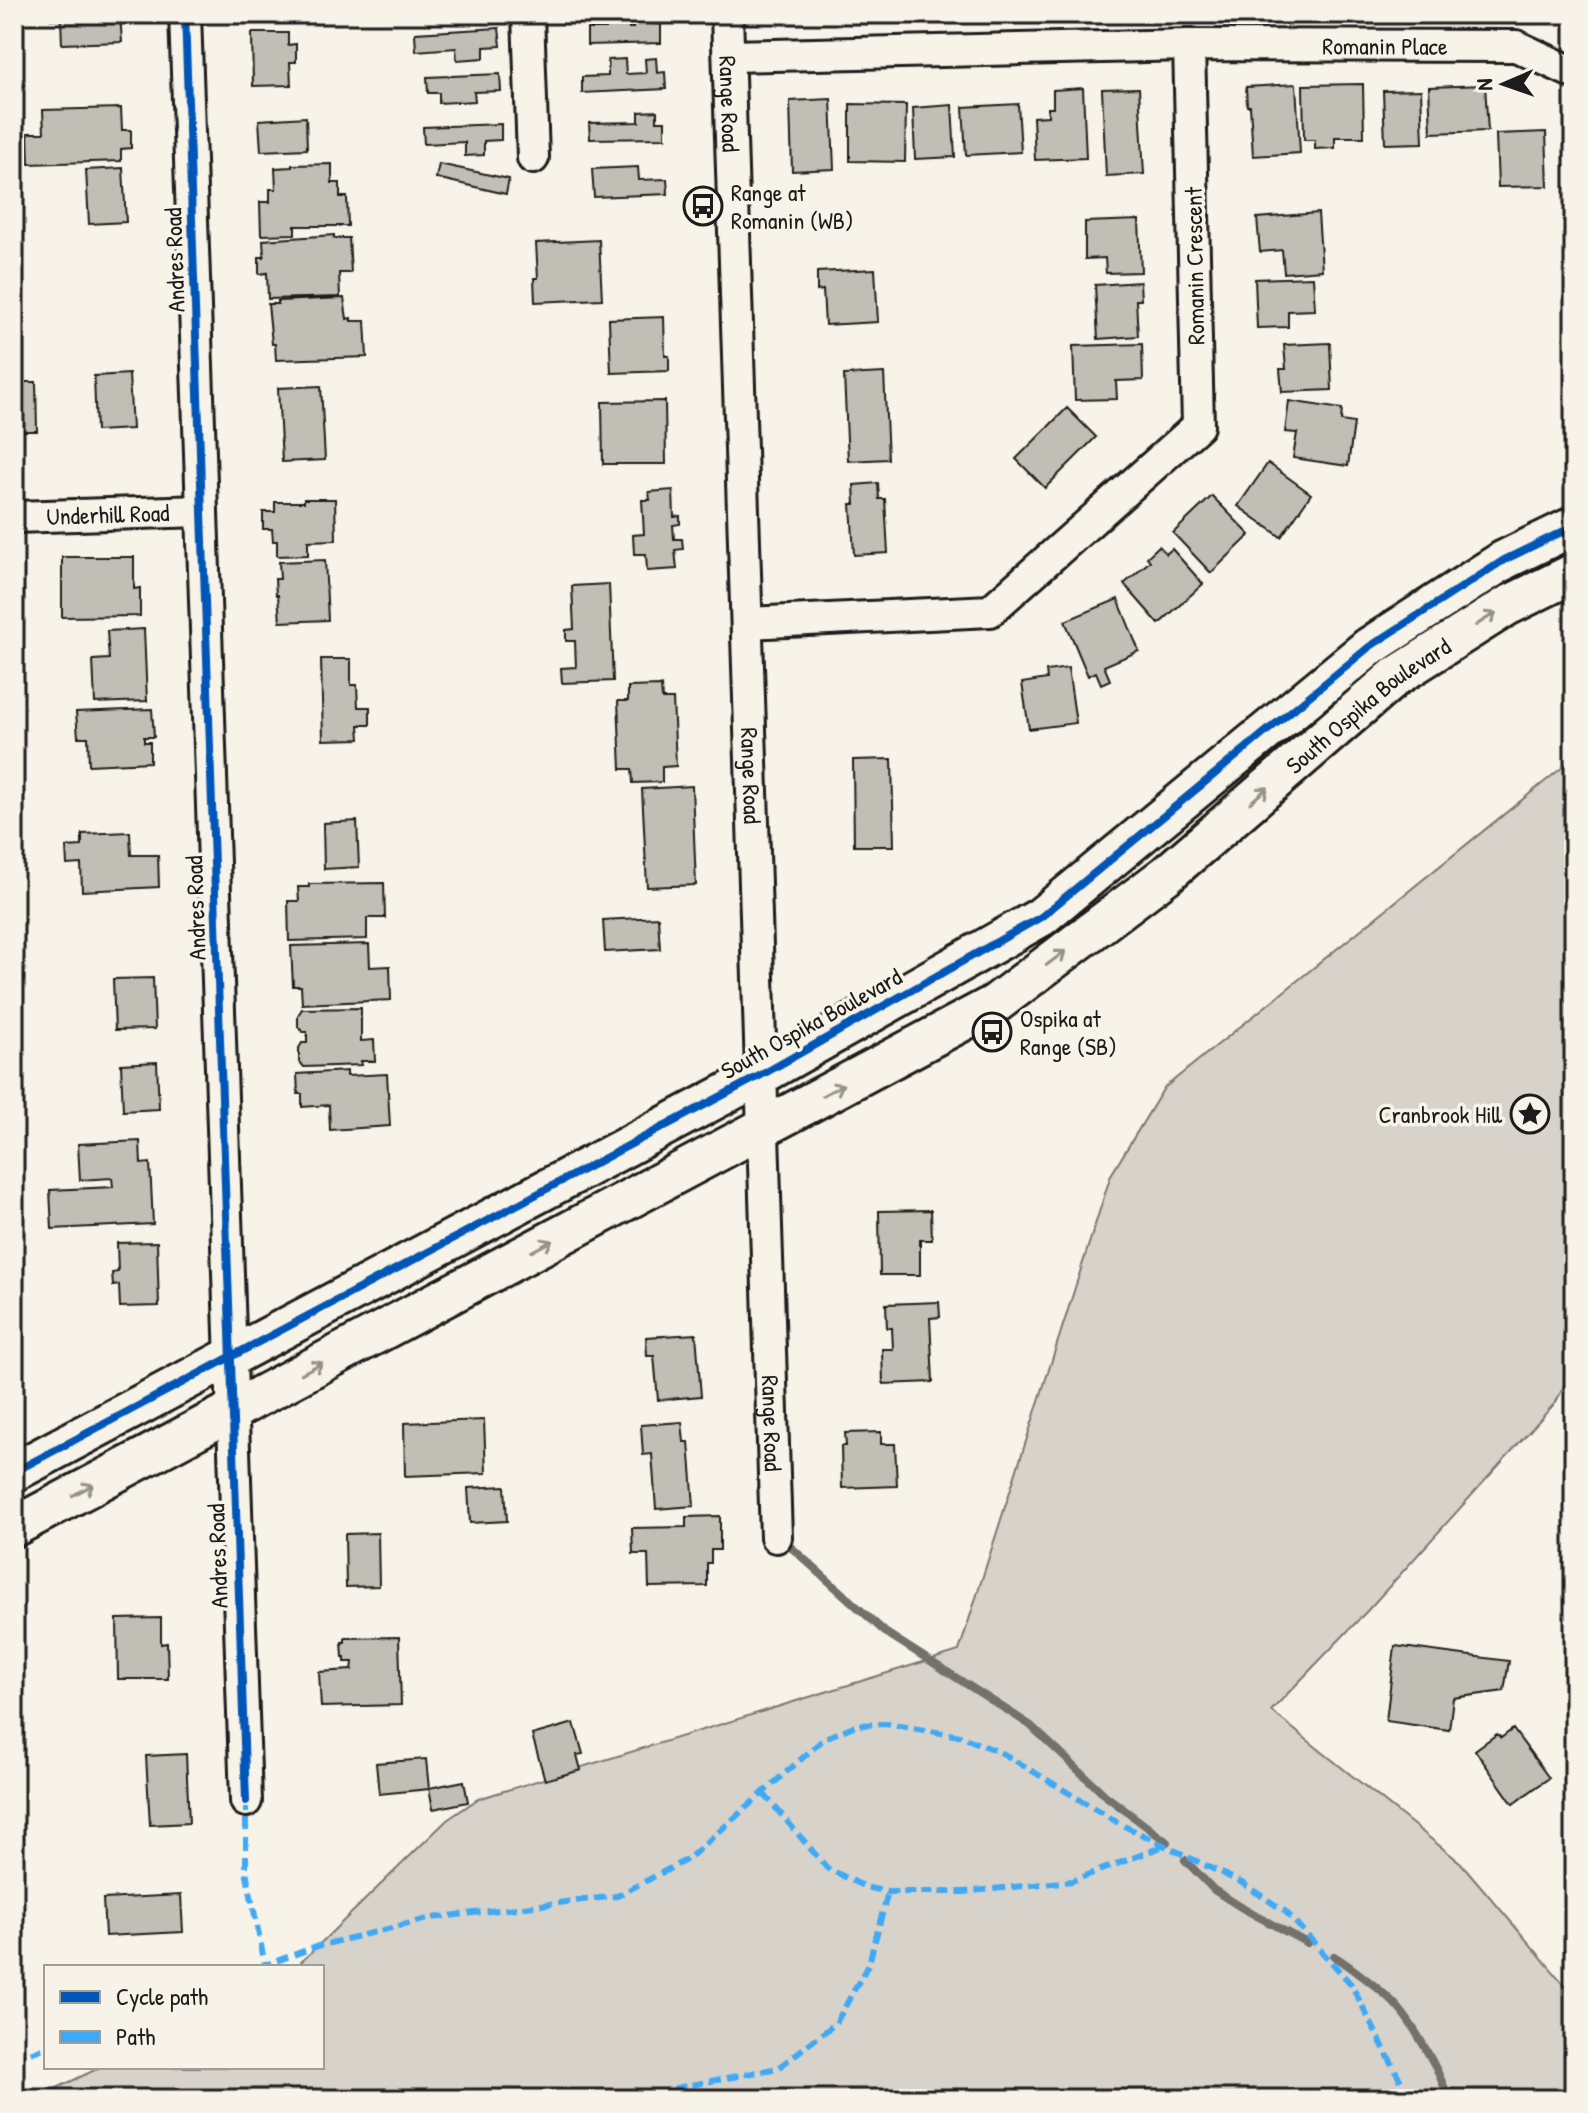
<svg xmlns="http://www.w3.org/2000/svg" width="1588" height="2113" viewBox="0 0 1588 2113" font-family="'Patrick Hand',sans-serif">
<rect width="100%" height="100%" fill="#f7f3e8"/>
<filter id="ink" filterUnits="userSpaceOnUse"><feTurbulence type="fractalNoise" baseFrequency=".0125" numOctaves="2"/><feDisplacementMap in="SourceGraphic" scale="16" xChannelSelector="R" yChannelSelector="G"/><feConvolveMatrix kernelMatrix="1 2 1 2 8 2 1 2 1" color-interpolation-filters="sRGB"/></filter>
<g filter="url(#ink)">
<!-- green -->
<path fill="#d7d3cb" stroke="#7a7874" stroke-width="2" d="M1574,758v608l-18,36 -188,208 -97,101 190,152 113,133v103h-1540l67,-32h221v-100h-26l151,-147 31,-21 481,-148 152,-476 53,-87z"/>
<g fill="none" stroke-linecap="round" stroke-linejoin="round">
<!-- stream -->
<path stroke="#72716c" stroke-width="8" d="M782,1539l103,93 145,93 76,71 61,46
M1185,1860l29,30 30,19 63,34
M1334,1956c15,9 47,34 59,46 21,21 46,69 56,97"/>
</g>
<!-- building -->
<path fill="#c0beb5" stroke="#1c1c1c" stroke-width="2" d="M50,14h70l2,28 -60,2 -1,-25h-11z
M629,14v14h4v-6l22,-1v3h6v19l-74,2v-16h19v-14z
M499,28l2,18 -17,1v11l-27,2 -1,-12 -40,3 -1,-18z
M252,33h36v12l8,-1v18h-6l1,23 -38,1z
M656,58l1,15 8,-1 1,17 -84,4v-16l26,-1v-16l17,-1 1,15 20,-1 -1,-14z
M500,74l1,17 -27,1 1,9 -36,2v-10h-11l-1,-16z
M1296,84l4,69 -47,3 -3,-50h-3l-1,-19z
M1363,84l1,53h-29v11l-20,1v-9h-11l-1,-55z
M1485,85l3,46 -57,2 -2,-46z
M1083,88l3,70 -51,2 -2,-43 15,-1v-8h5v-18z
M1139,88l5,86 -38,2 -4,-87z
M1421,90l2,53 -38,1 -2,-53z
M831,99l3,70 -42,2 -2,-70z
M850,104l56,1 -1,57 -55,-1z
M1018,104l3,48 -55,3 -3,-48z
M952,105l3,52 -40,2 -2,-51z
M121,108l1,22h9v18l-10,1v12l-92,3 -1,-31h16l-1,-23z
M657,111v10h8v17l-75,1 -1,-16 50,-1v-10z
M306,117l1,32 -46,2 -2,-31z
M501,124v16l-17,1v14l-19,1v-14l-41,2 -1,-17z
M1546,132l2,54 -50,1 -2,-53z
M332,164v19h8v14h7l1,29h-53v8l-34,1 -1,-33h10v-13h6l-1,-21 17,-1v-2z
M439,164l70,15 -3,15 -70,-16z
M638,167l1,13 28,-1 1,15 -74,3 -2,-28z
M123,168l3,54 -37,2 -3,-54z
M1318,213l4,57 -38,3 -2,-23 -22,2 -3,-34z
M1139,220l2,52 -35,1 -1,-15 -20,1v-37z
M334,235v3h15l2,35h-12l1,24 -72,2 -1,-26 -8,1v-17h5l-1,-17z
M599,240l3,59 -67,3 -1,-24h4l-2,-35z
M875,269l3,53 -53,3 -2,-35 -6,1v-19z
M1313,277l2,33 -27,1v16l-31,1 -2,-49z
M1140,282l1,18h-5l2,36 -40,3 -3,-54z
M344,298l3,21 4,-1v3h14l2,36 -91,3 -1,-16h-3l-4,-40h10v-3z
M664,317l1,39h4v15l-58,2 -2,-54z
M1330,343l2,47 -50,2 -2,-23h6l-2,-24z
M1142,344l1,36 -27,1 1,18 -42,1 -2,-54z
M884,373l4,86 -40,2 -4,-86z
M129,374l3,55 -36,2 -2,-55z
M14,382h22l1,49h-23z
M321,386l4,74 -43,2 -4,-74z
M665,401l1,63h-63l-1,-62z
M1289,401l53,8 -1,12 13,2 -6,43 -55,-8 4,-25 -12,-1z
M1067,408l29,29 -51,51 -29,-29z
M1268,463l43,31 -30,43 -43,-31z
M878,483l1,16h6l3,54 -34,2 -3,-51h4l-1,-19z
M673,490l1,27 6,-1v8l-7,1 1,14h8l1,10 -8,1 2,19 -30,2 -1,-17h-12l-1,-19 11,-1 -2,-34h8l-1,-8z
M1212,496l38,39 -39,38 -38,-40z
M304,499h31l1,41 -28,1v14l-31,1v-15h-4l-1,-12h-9v-17h12v-10h29z
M1159,546l7,8 6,-5 31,35 -44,40 -35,-40 26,-23 -3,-4z
M62,557h72v32l6,-1v28l-78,1z
M325,560l3,60 -48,2 -2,-27h-2l-1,-16h5l-1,-17z
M609,584l4,97 -51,2 -1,-15 15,-1 -1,-26h-9v-11l8,-1 -2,-43z
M1118,599l21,52 -35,15 6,14 -9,4 -5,-12 -8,4 -23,-55z
M144,629l3,72 -52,2 -2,-43 16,-1 -2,-28z
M321,659h30v26h6l1,22h12v18h-11l1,14 -37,1z
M1068,668l8,55 -47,6 -7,-46 25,-4 -1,-8z
M661,686l1,13h11l3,67 -14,1v15l-29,1 -1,-14h-11l-3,-68h10v-14z
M152,709l2,28h-10v5h6v20l-61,3 -1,-28h-10l-2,-25z
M892,759l2,87h-40l-1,-86z
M692,786l4,99 -49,2 -5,-98z
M357,821l2,46 -35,2 -1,-46z
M130,832l1,23h27l1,32 -77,4 -1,-27 -14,1 -1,-18 16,-1v-12z
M384,883l1,35h-18v21l-78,2 -1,-40h11l-1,-14h11v-3z
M658,917l2,32 -55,3 -2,-32z
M369,944l1,23 20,-1 1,34 -89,4 -1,-18h-8l-2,-40z
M153,978l2,51 -40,1 -2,-51z
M361,1008v33l13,-1 1,21h-14l1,4 -58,2 -5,-6v-13l3,-5h5v-11h-4l-5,-5v-12l4,-6z
M157,1062l2,47 -36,2 -2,-47z
M347,1071v5l40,-2 3,52 -60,4 -1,-25 -27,2v-13h-4l-1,-20z
M140,1141l1,23 9,-1 3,61 -101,5 -2,-39 63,-3 -1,-9 -32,2 -2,-36z
M931,1210l1,30h-12v35h-40l-1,-64z
M157,1242l2,64 -39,1 -1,-22 -6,1 -1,-13 6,-1 -1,-29z
M939,1302l1,15 -10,1 3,64 -50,2 -1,-35h11l-1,-21h-5l-1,-24z
M696,1334l5,62 -43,4 -4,-44h-7l-1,-19z
M484,1420l2,53 -81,3 -1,-53z
M682,1422l2,20h5l5,64 -38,3 -4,-55 -9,1 -2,-30z
M881,1432v12h14l2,42 -55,2 -1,-42h5l-1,-13z
M505,1486l2,35 -37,2 -2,-35z
M720,1516v34h-9v13h-4v23l-58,1 -1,-33h-15l-1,-26 54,-1v-10z
M378,1533l1,53 -33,1 -1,-53z
M161,1618v26l6,-1 1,36h-50l-1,-60z
M399,1637l2,68 -80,2 -2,-35 33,-2 1,-8h-8v-5h-2l-1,-15h3v-4z
M1395,1646l114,15 -5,30 -51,7 -4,32 -63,-9z
M574,1723l9,31 -6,1 4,15 -36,10 -13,-45z
M1513,1729l36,49 -36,26 -38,-54 22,-16 4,4z
M186,1754l3,69 -39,2 -4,-69z
M426,1759l3,30 -50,5 -3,-31z
M464,1781l4,21 -35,7 -4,-21z
M181,1895l2,37 -78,4 -2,-37z"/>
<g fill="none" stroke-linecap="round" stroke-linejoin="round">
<defs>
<g id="minor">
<path d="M185,14l61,1787"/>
<path d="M528,14l5,144"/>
<path id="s1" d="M727,14l49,1523"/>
<path id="s2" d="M729,56l460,-11 327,1 58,27"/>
<path id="s3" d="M14,517l188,-6"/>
<path d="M748,623l242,-12 208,-185 -9,-381"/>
</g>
<g id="major">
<path d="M14,1472l749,-398 278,-157 328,-270 135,-87 70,-34"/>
<path id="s4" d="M14,1527l981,-523 171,-129 229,-198 112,-71 67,-33"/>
</g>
</defs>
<!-- minor casing -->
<use href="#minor" stroke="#1c1c1c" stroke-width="36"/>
<!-- major casing -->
<use href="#major" stroke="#1c1c1c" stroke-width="44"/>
<!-- minor -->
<use href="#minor" stroke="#f7f3e8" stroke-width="30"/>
<!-- major -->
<use href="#major" stroke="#f7f3e8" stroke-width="38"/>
<!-- quiet -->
<path stroke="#3fa9f5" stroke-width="6" stroke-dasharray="12 6" stroke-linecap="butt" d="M763,1793l64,75 38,19 23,5h76l108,-11 92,-35
M246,1801v70l19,94
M260,1967l58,-21 114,-28 185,-22 71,-37 137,-121 31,-13 32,-1 72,12 44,18 118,71 120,58 44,29 65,72 59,115
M14,2059l32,-12
M659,2099l17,-11 102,-20 58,-45 33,-60 19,-71"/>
<defs>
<path id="cycleway" d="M185,14l61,1787
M14,1472l749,-398 278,-157 328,-270 135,-87 70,-34"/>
</defs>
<!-- cycleway casing -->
<use href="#cycleway" stroke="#f7f3e8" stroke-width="13"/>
<!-- cycleway -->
<use href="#cycleway" stroke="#0057b8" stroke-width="8"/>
</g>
<!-- one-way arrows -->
<defs><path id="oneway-shaft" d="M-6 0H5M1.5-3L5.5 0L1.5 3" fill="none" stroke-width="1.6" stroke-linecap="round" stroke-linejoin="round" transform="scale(2)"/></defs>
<g stroke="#94928c">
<use href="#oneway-shaft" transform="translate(1486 619) rotate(-32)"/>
<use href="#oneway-shaft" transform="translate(1259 795) rotate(-41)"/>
<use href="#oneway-shaft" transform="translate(1056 958) rotate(-37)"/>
<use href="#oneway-shaft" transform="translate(833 1090) rotate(-28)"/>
<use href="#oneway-shaft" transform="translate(542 1246) rotate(-28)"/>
<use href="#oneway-shaft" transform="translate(312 1368) rotate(-28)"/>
<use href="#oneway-shaft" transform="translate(83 1490) rotate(-28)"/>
</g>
</g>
<!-- icons -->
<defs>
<symbol id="bus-ring" viewBox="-11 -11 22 22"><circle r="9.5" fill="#f7f3e8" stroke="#1c1c1c" stroke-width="1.5"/><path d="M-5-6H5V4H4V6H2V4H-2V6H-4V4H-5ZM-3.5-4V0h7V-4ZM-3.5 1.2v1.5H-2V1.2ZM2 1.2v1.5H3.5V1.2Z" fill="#1c1c1c"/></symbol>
<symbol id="sight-ring" viewBox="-11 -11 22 22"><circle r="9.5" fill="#f7f3e8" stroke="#1c1c1c" stroke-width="1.5"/><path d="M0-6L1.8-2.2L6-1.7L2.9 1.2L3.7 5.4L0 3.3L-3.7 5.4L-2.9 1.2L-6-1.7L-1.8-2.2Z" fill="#1c1c1c"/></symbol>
</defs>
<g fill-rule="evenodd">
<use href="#bus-ring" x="681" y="184" width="44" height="44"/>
<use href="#bus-ring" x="970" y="1010" width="44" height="44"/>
<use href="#sight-ring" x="1508" y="1092" width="44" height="44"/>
</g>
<g text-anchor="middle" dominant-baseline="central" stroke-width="7" stroke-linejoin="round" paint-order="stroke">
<!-- street labels -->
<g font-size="24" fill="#1c1c1c" stroke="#f7f3e8">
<text stroke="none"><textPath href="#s2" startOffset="656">Romanin Place</textPath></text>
<text stroke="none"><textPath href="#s1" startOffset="90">Range Road</textPath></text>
<text transform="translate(174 260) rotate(-92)">Andres Road</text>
<text transform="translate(1194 266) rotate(-91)">Romanin Crescent</text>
<text stroke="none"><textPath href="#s3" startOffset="94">Underhill Road</textPath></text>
<text stroke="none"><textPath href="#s4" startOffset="1590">South Ospika Boulevard</textPath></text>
<text stroke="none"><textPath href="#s1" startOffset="762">Range Road</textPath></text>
<text transform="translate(195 908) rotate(-92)">Andres Road</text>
<text transform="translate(811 1023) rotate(-29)">South Ospika Boulevard</text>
<text stroke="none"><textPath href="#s1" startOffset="1410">Range Road</textPath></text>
<text transform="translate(217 1556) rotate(-92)">Andres Road</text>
</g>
<!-- poi labels -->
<g font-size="24" fill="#1c1c1c" stroke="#f7f3e8" text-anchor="start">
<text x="731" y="192">Range at<tspan x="731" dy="28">Romanin (WB)</tspan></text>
<text x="1020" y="1018">Ospika at<tspan x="1020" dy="28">Range (SB)</tspan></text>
<text x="1502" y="1114" text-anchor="end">Cranbrook Hill</text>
</g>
</g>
<!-- margin -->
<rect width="1588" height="2113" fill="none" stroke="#f7f3e8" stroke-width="48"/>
<rect x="24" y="24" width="1540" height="2065" fill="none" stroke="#1c1c1c" stroke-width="3" filter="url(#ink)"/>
<!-- legend -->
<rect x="44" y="1965" width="280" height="104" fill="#f7f3e8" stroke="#9f9d96" stroke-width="2"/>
<rect x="60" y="1991" width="40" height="12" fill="#0057b8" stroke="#9f9d96" stroke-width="2"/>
<text x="116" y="2005" font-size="24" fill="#1c1c1c">Cycle path</text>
<rect x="60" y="2031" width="40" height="12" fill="#3fa9f5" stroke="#9f9d96" stroke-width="2"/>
<text x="116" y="2045" font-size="24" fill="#1c1c1c">Path</text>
<!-- north arrow -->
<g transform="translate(1504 84) rotate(268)" stroke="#f7f3e8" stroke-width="6" paint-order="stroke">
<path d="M0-6L14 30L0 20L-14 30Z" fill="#1c1c1c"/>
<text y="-12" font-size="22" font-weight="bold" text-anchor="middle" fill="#1c1c1c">N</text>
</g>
</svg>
